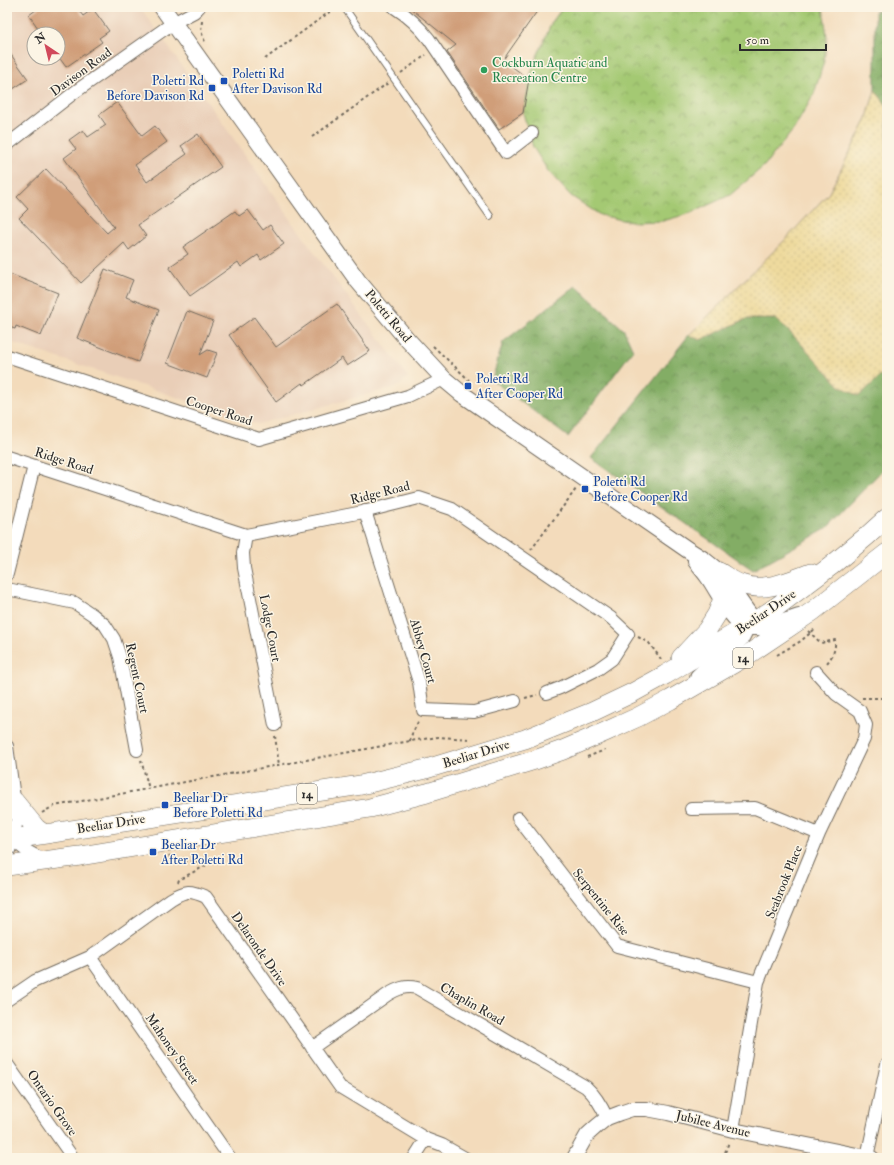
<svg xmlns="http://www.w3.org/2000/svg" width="894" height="1165" viewBox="0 0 894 1165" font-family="'IM FELL Double Pica',serif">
<defs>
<pattern id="forest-crowns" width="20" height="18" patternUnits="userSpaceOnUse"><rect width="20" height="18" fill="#83ad65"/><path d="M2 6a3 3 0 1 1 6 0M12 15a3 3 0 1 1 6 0" fill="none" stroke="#6b8d53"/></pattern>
<pattern id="sand-dots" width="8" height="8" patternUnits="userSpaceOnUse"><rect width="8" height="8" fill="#eeda9e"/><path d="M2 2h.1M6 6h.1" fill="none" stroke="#cb8" stroke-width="1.8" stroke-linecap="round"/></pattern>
<pattern id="park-crowns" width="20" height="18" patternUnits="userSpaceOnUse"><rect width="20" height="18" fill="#a4c973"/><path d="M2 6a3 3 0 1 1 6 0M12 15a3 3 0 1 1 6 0" fill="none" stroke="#86a35f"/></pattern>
</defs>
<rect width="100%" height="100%" fill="#fcf5e5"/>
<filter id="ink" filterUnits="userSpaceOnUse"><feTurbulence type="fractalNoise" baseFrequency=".025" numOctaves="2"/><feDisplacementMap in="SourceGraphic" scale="8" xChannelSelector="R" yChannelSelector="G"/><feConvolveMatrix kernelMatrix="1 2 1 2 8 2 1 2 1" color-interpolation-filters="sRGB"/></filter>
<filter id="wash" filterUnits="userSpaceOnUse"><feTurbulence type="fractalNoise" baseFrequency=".012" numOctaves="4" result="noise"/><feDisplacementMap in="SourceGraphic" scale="16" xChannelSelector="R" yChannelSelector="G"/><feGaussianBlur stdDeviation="0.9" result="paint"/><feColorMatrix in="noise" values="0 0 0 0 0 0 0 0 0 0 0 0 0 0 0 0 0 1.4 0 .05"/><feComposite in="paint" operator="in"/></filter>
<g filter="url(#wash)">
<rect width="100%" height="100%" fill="#f3dbbb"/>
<!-- built -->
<path fill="#e9ceb7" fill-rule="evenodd" d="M7,7h133l172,242 96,128 -9,9 -141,38 -251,-83zM34,34h24v24h-24z"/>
<!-- forest -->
<path fill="url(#forest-crowns)" stroke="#576c48" d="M887,9v97l-12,-16v-79z
M576,286l48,44 9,20 -65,87 -76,-57 11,-38z
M746,319h30l82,77 29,-26v95l-61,64 -73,41 -162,-112 98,-123 11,5z"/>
<!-- sand -->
<path fill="url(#sand-dots)" stroke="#8c8264" d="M875,90l12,16v264l-28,26 -19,-10 -47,-51 -17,-16h-30l-46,21 -11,-5 95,-94 45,-48 37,-72z"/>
<!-- park -->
<path fill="url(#park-crowns)" stroke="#687a4f" d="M563,7h260l4,30 -3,24 -10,33 -20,35 -30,37 -34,29 -39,18 -28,8 -32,1 -31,-7 -29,-19 -23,-25 -15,-24 -10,-34 6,-34 6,-18 17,-39z"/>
<g id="blocks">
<!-- building -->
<path fill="#d09e79" d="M40,7h36l7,9 10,-7 16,22 -10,7 3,4 -36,25 -8,-11v-22h-16l-13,-19z
M409,7h131l-37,53 26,19 -6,34 -24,16 -52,-77 9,-7z
M7,49l21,30 -21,14z
M117,102l25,34 13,-10 12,16 -32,23 12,17 40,-28 -6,-8 17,-12 23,33 -83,58 8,11 -17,14 -5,-7 -43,40 -62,-65 9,-9 -11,-12 29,-28 61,64 7,-6 -50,-69 12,-9 -7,-9 14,-10 5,7 18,-12 -7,-10z
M248,210l15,20 7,-5 14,19 -23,16 -3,-5 -17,12 -3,-5 -48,34 -21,-29 19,-13 -5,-7 52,-36 4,5z
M105,269l28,11 -7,17 33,13 -21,52 -61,-24z
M7,273l51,20 -17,43 -25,-10 -1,3 -8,-3z
M337,304l33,47 -23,15 -5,-8 -38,27 -2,-2 -26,19 -47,-67 25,-18 22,30z
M187,311l26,10 -13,34 8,-5 9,3 -10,25 -40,-15z"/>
</g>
</g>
<g filter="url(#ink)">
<use href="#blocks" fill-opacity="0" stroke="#71695d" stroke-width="1"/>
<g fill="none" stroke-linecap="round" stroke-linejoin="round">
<defs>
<path id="service" d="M344,7l146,209"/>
<path id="minor" d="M394,7c14,9 25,19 35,32l77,114 26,-20
M7,145l68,-53 98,-69 21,-11 5,-5
M7,356l252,83 149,-43 36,-17
M7,457l239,78 117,-23 56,-14 33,11 159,109 17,16 -16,25 -14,10 -38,19 -13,5
M365,511l54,171 4,28 51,2 41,-11
M246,535l-3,18 1,15 31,157
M7,574l27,-108
M7,589l68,14 18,12 12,10 9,14 6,18 17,93
M7,746l10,74 -4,19 -6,17
M691,809l64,-1 64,26
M518,818l99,128 141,36
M7,826c10,21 17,24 37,34
M90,957l140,201
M7,1000l28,-19 55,-24 81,-58c15,-9 19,-9 35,-2l134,190 86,52 16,6 23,13
M312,1048l75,-53c10,-6 18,-10 30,-7l169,99c10,9 16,20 21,31
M7,1064l66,94
M733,1130l25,-148 61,-148 45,-95 2,-14 -6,-14 -24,-17 -20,-22
M867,1157l20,-93
M414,1158l12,-19"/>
<path id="tertiary" d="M574,1158l13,-23 10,-9 10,-8 13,-5 12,-4h15l21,4 65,17 139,28"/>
<path id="secondary" d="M162,7l196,274 48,57 38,41 18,15 226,156 16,10 15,12 26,37 3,4v6l-1,7 -6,12 -43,39
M696,561c4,6 9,11 13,17 10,14 22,43 38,48 15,4 38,-4 52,-9"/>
<path id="trunk" d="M719,572c7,4 14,10 22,12 23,9 48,-3 70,-11
M681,658l26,-28 10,-16 6,-15
M14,801l22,27 8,6
M7,840l354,-55 65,-16 99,-30 67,-27 42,-20 31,-17 82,-49 28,-18 56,-42 36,-30 20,-18
M7,866l73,-10 290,-48 57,-15 108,-33 28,-10 42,-18 33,-15 32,-17 73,-42 70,-47 74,-58"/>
</defs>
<!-- service casing -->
<use href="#service" stroke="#71695d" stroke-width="8"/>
<!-- minor casing -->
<use href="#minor" stroke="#71695d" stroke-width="14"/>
<!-- tertiary casing -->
<use href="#tertiary" stroke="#71695d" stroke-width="16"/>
<!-- secondary casing -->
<use href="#secondary" stroke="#71695d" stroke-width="18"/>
<!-- trunk casing -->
<use href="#trunk" stroke="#71695d" stroke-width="20"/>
<!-- path -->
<path stroke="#71695d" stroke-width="2" stroke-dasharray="3 3" stroke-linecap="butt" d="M202,21l-1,10 4,11
M265,59l70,-51
M401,73l25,-18
M312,137l76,-54
M433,346l36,34
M531,550l45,-61
M808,631l13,12 14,-3c1,10 -3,18 -10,25
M638,637l11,6 12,16
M777,655l24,-14 15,-13
M525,698l12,-3
M862,698h25
M275,736l4,29
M410,741l1,-5 8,-16
M587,757l18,-7
M141,760l8,29
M42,813l12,-7 356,-65 28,-4 32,2
M169,855l3,5 33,2v4l-23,12 -3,2 -1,2
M723,1158l6,-16"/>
<!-- service -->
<use href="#service" stroke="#fff" stroke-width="6"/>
<!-- minor -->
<use href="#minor" stroke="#fff" stroke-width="12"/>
<!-- tertiary -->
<use href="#tertiary" stroke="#fff" stroke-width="14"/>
<!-- secondary -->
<use href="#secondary" stroke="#fff" stroke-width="16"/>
<!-- trunk -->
<use href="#trunk" stroke="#fff" stroke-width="19"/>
</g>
</g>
<!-- markers -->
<circle fill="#2e9e5b" stroke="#fcf5e5" stroke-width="1.5" cx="484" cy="70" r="4"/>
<g fill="#1a4fb4" stroke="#fcf5e5" stroke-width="1.5">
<rect x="220" y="77" width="8" height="8" rx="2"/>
<rect x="208" y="84" width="8" height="8" rx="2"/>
<rect x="464" y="382" width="8" height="8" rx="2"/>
<rect x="581" y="485" width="8" height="8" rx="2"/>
<rect x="161" y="801" width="8" height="8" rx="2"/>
<rect x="149" y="848" width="8" height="8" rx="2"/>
</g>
<g text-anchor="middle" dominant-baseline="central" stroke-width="3" stroke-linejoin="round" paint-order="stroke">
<!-- shield labels -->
<g fill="#fcf5e5" stroke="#6a6863" stroke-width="1">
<rect x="733" y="648" width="20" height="20" rx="3"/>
<rect x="297" y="784" width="20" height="20" rx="3"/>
</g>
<g font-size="12" font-weight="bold" fill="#2b2b2b">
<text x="743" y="658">14</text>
<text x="307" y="794">14</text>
</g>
<!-- leisure labels -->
<g font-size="13" fill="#27864d" stroke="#fcf5e5" text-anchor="start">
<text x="492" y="63">Cockburn Aquatic and<tspan x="492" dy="15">Recreation Centre</tspan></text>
</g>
<!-- street labels -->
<g font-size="13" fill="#2b2b2b" stroke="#fcf5e5">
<text transform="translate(81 72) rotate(-36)">Davison Road</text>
<text transform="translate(388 316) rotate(50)">Poletti Road</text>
<text transform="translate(219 411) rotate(18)">Cooper Road</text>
<text transform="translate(64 461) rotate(18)">Ridge Road</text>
<text transform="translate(380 493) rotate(-14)">Ridge Road</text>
<text transform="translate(766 612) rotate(-34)">Beeliar Drive</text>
<text transform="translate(270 628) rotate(79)">Lodge Court</text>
<text transform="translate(423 651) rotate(74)">Abbey Court</text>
<text transform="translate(137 678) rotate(78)">Regent Court</text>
<text transform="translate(476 754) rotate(-17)">Beeliar Drive</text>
<text transform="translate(111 824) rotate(-9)">Beeliar Drive</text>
<text transform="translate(784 882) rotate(-68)">Seabrook Place</text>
<text transform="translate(601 902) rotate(51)">Serpentine Rise</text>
<text transform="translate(259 949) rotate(55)">Delaronde Drive</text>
<text transform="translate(472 1004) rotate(30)">Chaplin Road</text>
<text transform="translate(172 1049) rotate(55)">Mahoney Street</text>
<text transform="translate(52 1103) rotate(55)">Ontario Grove</text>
<text transform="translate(713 1124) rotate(14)">Jubilee Avenue</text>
</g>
<!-- transit labels -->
<g font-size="13" fill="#164399" stroke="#fcf5e5" text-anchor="start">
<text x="232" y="74">Poletti Rd<tspan x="232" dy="15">After Davison Rd</tspan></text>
<text x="204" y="81" text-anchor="end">Poletti Rd<tspan x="204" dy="15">Before Davison Rd</tspan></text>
<text x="476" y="379">Poletti Rd<tspan x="476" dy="15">After Cooper Rd</tspan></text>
<text x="593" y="482">Poletti Rd<tspan x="593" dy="15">Before Cooper Rd</tspan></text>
<text x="173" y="798">Beeliar Dr<tspan x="173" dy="15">Before Poletti Rd</tspan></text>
<text x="161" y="845">Beeliar Dr<tspan x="161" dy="15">After Poletti Rd</tspan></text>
</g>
</g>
<!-- margin -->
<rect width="894" height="1165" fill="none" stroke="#fcf5e5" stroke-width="24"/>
<!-- north arrow -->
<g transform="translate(46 46) rotate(325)"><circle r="19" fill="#fcf5e5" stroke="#a8a49b"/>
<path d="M0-3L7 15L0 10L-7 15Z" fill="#d1495b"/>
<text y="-6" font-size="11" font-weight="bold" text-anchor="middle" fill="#2b2b2b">N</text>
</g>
<!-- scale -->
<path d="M740 44v6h86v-6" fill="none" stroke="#2b2b2b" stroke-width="2"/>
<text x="746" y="44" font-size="12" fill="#2b2b2b" stroke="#fcf5e5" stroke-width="3" paint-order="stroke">50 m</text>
</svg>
